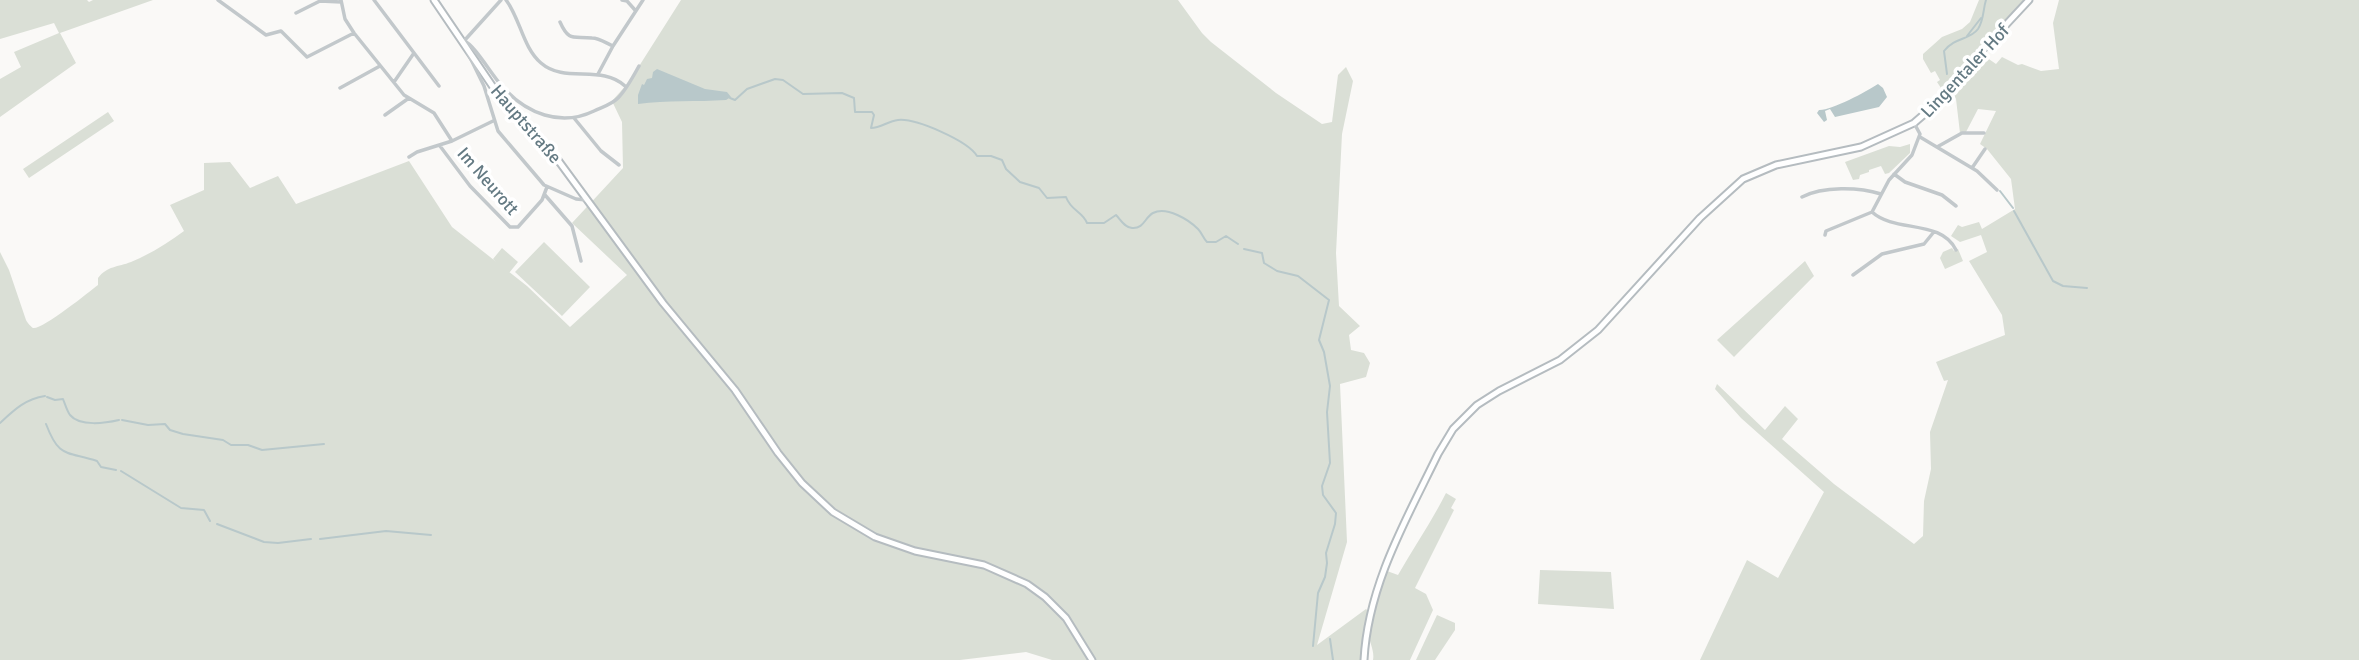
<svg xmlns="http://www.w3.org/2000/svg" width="2359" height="660" viewBox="0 0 2359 660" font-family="Signika,sans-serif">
<rect width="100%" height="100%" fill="#faf9f7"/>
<!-- green -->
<path fill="#dadfd6" d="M0,0h87l2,2 4,-2h60l-93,33 16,30 -76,54v-38l21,-12 -7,-15 45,-19 -5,-10 -54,16z
M681,0h497l24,33 9,9 65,51 46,31 10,-2 6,-47 8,-8 7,14 -11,53 -6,119 3,53 21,20 -11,9 2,15 13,3 6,10 -4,14 -26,7 7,158 -30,103 49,-36 2,2 -6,49h-310l-26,-8 -66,8h-960v-408l9,18 17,50c1,2 5,7 7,8 9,2 56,-36 65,-43v-7c9,-12 20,-11 33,-16 19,-8 37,-19 53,-31l-14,-26 34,-15v-27l26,-1 20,26 28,-12 18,28 113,-43 43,66 75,59 43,41 57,-52 -55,-52 51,-55 -1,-46 -10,-21 17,-19z
M1979,0h47l-78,90 -5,1 -6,-9 3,-2 -5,-9 -4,2 -8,-14v-5l19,-17 20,-8 8,-7z
M2059,0h300v660h-659l47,-100 31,18 46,-86 -83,-74 -26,-29 2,-5 48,46 20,-24 13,13 -16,20 52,45 80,60 9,-8 1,-35 7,-32 -1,-37 18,-52 -4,1 -8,-19 69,-27 -3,-20 -33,-54 18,-9 -6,-17 -21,7 -9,-6 7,-11 4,2 17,-5 3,7 33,-20 -4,-30 -24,-30 -7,-5 16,-33 -18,-2 -12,23 -6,1 -4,-34 -3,-5 30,-39 13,9 6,-7 16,8 4,-1 19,7 18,-2 -6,-46z
M108,112l6,9 -85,57 -6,-9z
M1910,144v9l-21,20 -4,1 -4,-8 -12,4v2l-9,3 -1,4 -6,1 -8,-18 44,-16 11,1z
M544,242l46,45 -28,29 -47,-44z
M502,248l16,14 -9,11 -16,-14z
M1952,248l2,3 4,-2 5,12 -18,8 -5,-11 3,-6z
M1805,261l9,15 -80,81 -17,-17z
M1446,493l10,6 -5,9 3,2 -39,78 11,6 7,16 -23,50h-37c2,-10 -5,-19 -4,-28 2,-20 9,-43 18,-61l11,4c16,-28 34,-54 48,-82z
M1540,570l71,2 3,37 -76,-5z
M1437,615l18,8v7l-20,30h-19z"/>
<!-- water -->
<path fill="#b8c8ca" d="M657,69l48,20 22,3 4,5 -5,3c-29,2 -59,0 -88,4v-9l4,-11 2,1 3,-6 5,-1 1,-6z
M1878,84l5,4 4,9 -8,10 -44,10 -5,-8 -5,2 2,9 -3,2 -7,-9 2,-3c11,1 47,-18 59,-26z"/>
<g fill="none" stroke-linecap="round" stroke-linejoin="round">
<!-- stream -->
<path stroke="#b8c8ca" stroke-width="2" d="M1967,36l14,-18
M1947,74l-3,-23c11,-14 26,-11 34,-22 6,-9 5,-20 8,-29
M730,98l5,2 12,-11 28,-10 8,1 20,14 39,-1 12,5 1,14h17l2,3 -3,13c10,0 17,-7 27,-8 18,-2 70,21 79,36h14l11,4 4,9 14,13 19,6 8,10 19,-1c5,14 16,14 21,26h17l12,-8c5,5 8,12 16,13 12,1 13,-11 21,-15 14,-7 36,7 45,16 4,4 5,9 9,13h9l10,-6 12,8
M2000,191l13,17
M2014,211l39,70 10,5 24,2
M1244,249l18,4 2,10 13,8 21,5 31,24 -10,40 5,12 6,34 -3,26 3,51 -8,23 1,9 13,18 -1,11 -9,29 1,10 -2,14 -7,16 -5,53
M47,397l8,3 8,-1c2,5 4,12 7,16 10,12 36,8 49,5
M122,420l26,5 17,-1 5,6 13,4 40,6 8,5h17l14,5 62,-6
M0,423c14,-13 25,-24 45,-27
M46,424c13,34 19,27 51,37l4,6 15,3
M121,471l60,37 23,2 6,11
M217,524l47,18 14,1 33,-4
M320,539l66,-8 45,4
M1330,639l3,21"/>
<defs>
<path id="secondary" d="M434,0l74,109 44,43 111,151 72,87 43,63 24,30 31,29 42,25 40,14 69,14 43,19 18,13 21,21 26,42
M1364,660c4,-75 42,-140 74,-206l15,-25 24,-24 22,-14 61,-31 38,-30 102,-112 43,-39 33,-14 85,-18 53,-24 37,-32 24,-33 54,-58"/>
</defs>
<!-- secondary casing -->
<use href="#secondary" stroke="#b5bcc0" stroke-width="9"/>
<!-- minor -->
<path stroke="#c2c8cb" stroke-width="3.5" d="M218,0l48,35 15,-4 26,26 47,-24
M341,0l4,19 9,14 50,62 30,18 18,28
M374,0l65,86
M506,0c14,18 17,48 35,63 24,21 60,1 84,23
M622,0l5,1 8,9
M296,13l24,-12 21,1
M560,22c9,20 13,14 32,16 7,0 14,5 21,8
M464,41c10,3 29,36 38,45 24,28 59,41 92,25 8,-4 17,-6 24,-13 8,-8 15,-21 21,-32
M464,41l37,-41
M463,43l21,43 14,45 46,54 32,14 11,1
M598,74l15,-28 30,-46
M394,82l20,-29
M340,88l40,-22
M385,115l24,-17
M574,118l27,33 18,14
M1920,137l57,34 20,19
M440,146l30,40 40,41h8l24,-27 5,-13
M1937,147l25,-14h22
M409,157l8,-5 35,-11 41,-20
M1972,168l13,-19
M1894,174l11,8 37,13 14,11
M545,195l27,31 9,35
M1802,197c21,-11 57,-10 79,-3
M1872,212l17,-32 23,-25 8,-21 -6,-11
M1872,212c23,21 69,7 84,38
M1825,235l1,-4 46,-19
M1853,275l29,-21 42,-10 9,-11"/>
<!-- secondary -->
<use href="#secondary" stroke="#fff" stroke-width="5"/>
</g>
<g text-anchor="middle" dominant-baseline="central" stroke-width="7" stroke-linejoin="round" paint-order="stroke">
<!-- street labels -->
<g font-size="18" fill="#647a83" stroke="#fff">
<text transform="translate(1965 71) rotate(-47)">Lingentaler Hof</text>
<text transform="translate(526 124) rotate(49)">Hauptstraße</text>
<text transform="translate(488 181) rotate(49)">Im Neurott</text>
</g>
</g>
</svg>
